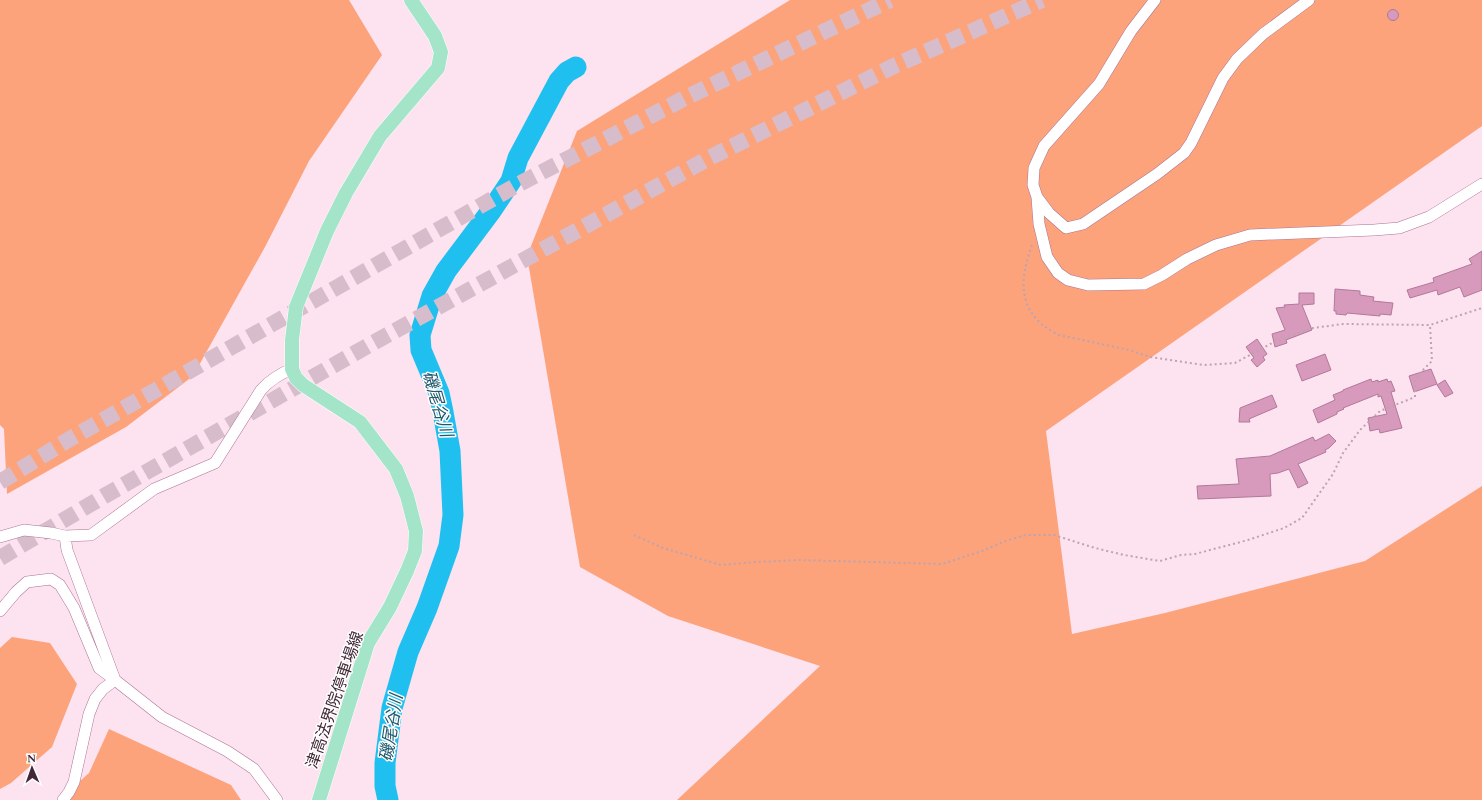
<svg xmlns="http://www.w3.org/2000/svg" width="1482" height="800" viewBox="0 0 1482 800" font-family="Spectral,'Noto Sans JP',serif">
<rect width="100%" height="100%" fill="#fde2f0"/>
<!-- green -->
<path fill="#fda37b" d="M0,0h349l33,55 -73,106 -44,86 -72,129 -67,51 -119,67 -3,-65 -4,-4z
M790,0h692v126l-436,305 26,203 93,-21 200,-52 117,-75v314h-805l143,-134 -152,-50 -88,-49 -53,-311 50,-125z
M12,637l38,6 27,41 -25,63 -41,36 -11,6v-141z
M109,729l122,56 10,15h-182l30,-27z"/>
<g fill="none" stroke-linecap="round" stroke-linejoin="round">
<!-- river -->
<path stroke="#1fc0f0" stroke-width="21" d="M388,800l-3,-14v-23l7,-55 16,-56 19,-44 22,-62 4,-31 -3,-64 -7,-39 -4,-19 -18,-43 -1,-15 12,-39 14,-25 45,-60 20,-30 7,-23 41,-77 8,-9 9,-5"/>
</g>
<!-- building -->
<path fill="#d79abc" stroke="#b27899" d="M1387.5 15a5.5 5.5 0 1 1 11 0a5.5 5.5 0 1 1-11 0Z
M1482,251v39l-18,7 -4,-10 -22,8 -1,-5 -27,8 -3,-8 27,-8 -1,-4 39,-14 -3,-5z
M1335,289l25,2v4l14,2 -1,4 20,2 -2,12 -11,-1v2l-33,-3 -1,2 -10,-1v-3h-2z
M1299,293h15v11l-12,1 10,25 -26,10 1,3 -12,4 -3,-13 13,-4 -9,-22 9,-1 -1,-2 15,-1z
M1257,339l10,15 -4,3 2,3 -8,7 -6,-7 3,-2 -8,-11z
M1325,354l6,16 -29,11 -6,-16z
M1431,369l6,15 -23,8 -5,-16z
M1371,379l1,3 6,-2v2l9,-3 1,3 3,-1 4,10 -4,1 11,36 -22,5 -1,-4 -9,2 -2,-13 19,-4 -6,-18 -3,1v-3l-35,14 1,1 -7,3v2l-19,9 -5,-13 22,-10 -2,-5 10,-4v-1z
M1445,380l8,13 -8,4 -8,-12z
M1272,395l5,12 -28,12 1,3h-11l1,-14z
M1329,434l7,7 -7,7 -4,2 1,2 -28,12 10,19 -10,5 -9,-19 -11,4 -8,1 1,22 -73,3 -1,-13 42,-2 -3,-25 34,-3 43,-19 2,4z"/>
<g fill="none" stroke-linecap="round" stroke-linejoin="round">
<!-- highway-tunnel -->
<path stroke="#d7bdcb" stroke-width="16" stroke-dasharray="16 8" stroke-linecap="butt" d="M0,482l68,-42 449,-255 168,-87 205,-98
M0,558l106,-63 265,-151 338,-186 185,-92 148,-66"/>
<defs>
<path id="minor" d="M1155,0l-24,31 -32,53 -55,62 -10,22 -1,17 4,12 2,27 8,33 11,16 10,7 20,5 56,-1 18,-9 25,-16 29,-14 34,-10 124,-5 25,-2 30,-11 53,-33
M1037,197l12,16 17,15 17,-4 74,-50 27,-21 7,-10 32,-65 14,-19 26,-25 46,-34
M65,536l2,14 48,130 47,37 65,34 27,18 23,31
M0,537l24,-7 27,3 14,3 26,-1 63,-46 61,-26 46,-73c9,-10 18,-16 31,-21
M0,611l16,-19 11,-10 24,-3 9,6 14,23 25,60 16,12 -12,9 -8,10 -6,15 -15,68 -5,10 -6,8"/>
<path id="major" d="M319,800l49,-157 22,-36 17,-36 8,-20 1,-20 -9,-35 -11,-27 -36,-47 -57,-37 -7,-7 -4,-9v-29l4,-33 31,-76 19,-38 34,-57 58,-68 3,-16 -6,-16 -24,-36"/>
</defs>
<!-- minor casing -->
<use href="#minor" stroke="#ad7394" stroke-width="12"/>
<!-- major casing -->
<use href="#major" stroke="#fff" stroke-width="15"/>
<!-- path -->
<path stroke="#bda2b0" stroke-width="2" stroke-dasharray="2 3" stroke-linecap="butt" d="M1032,245c-14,38 -14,70 27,90l70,15 21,7 54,8 31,-2 39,-21 39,-14 30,-4 87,1 52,-17
M634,535l29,13 58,17 34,-3 44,-2 143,4 40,-13 23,-10 21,-6h28l41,13 29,7 36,6 21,-6 14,-1 53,-14 36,-12 18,-10 31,-44 10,-21 17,-23 20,-19 35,-14v-19l17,-17 -2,-36"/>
<!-- minor -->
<use href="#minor" stroke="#fff" stroke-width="11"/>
<!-- major -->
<use href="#major" stroke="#a4e5ca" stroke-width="14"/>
</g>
<g text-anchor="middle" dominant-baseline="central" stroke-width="3" stroke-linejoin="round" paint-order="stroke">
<!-- street labels -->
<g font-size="16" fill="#412836" stroke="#fff">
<text transform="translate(335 700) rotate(-71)">津高法界院停車場線</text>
</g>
<!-- water labels -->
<g font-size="17" font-style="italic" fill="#20596d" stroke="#fff">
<text transform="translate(437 404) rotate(74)">磯尾谷川</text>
<text transform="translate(392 728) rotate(-81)">磯尾谷川</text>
</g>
</g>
<!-- north arrow -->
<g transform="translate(32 768) rotate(358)" stroke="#ffffff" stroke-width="3" paint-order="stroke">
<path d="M0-3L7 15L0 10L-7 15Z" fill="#412836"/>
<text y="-6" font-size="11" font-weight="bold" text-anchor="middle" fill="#412836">N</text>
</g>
</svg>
